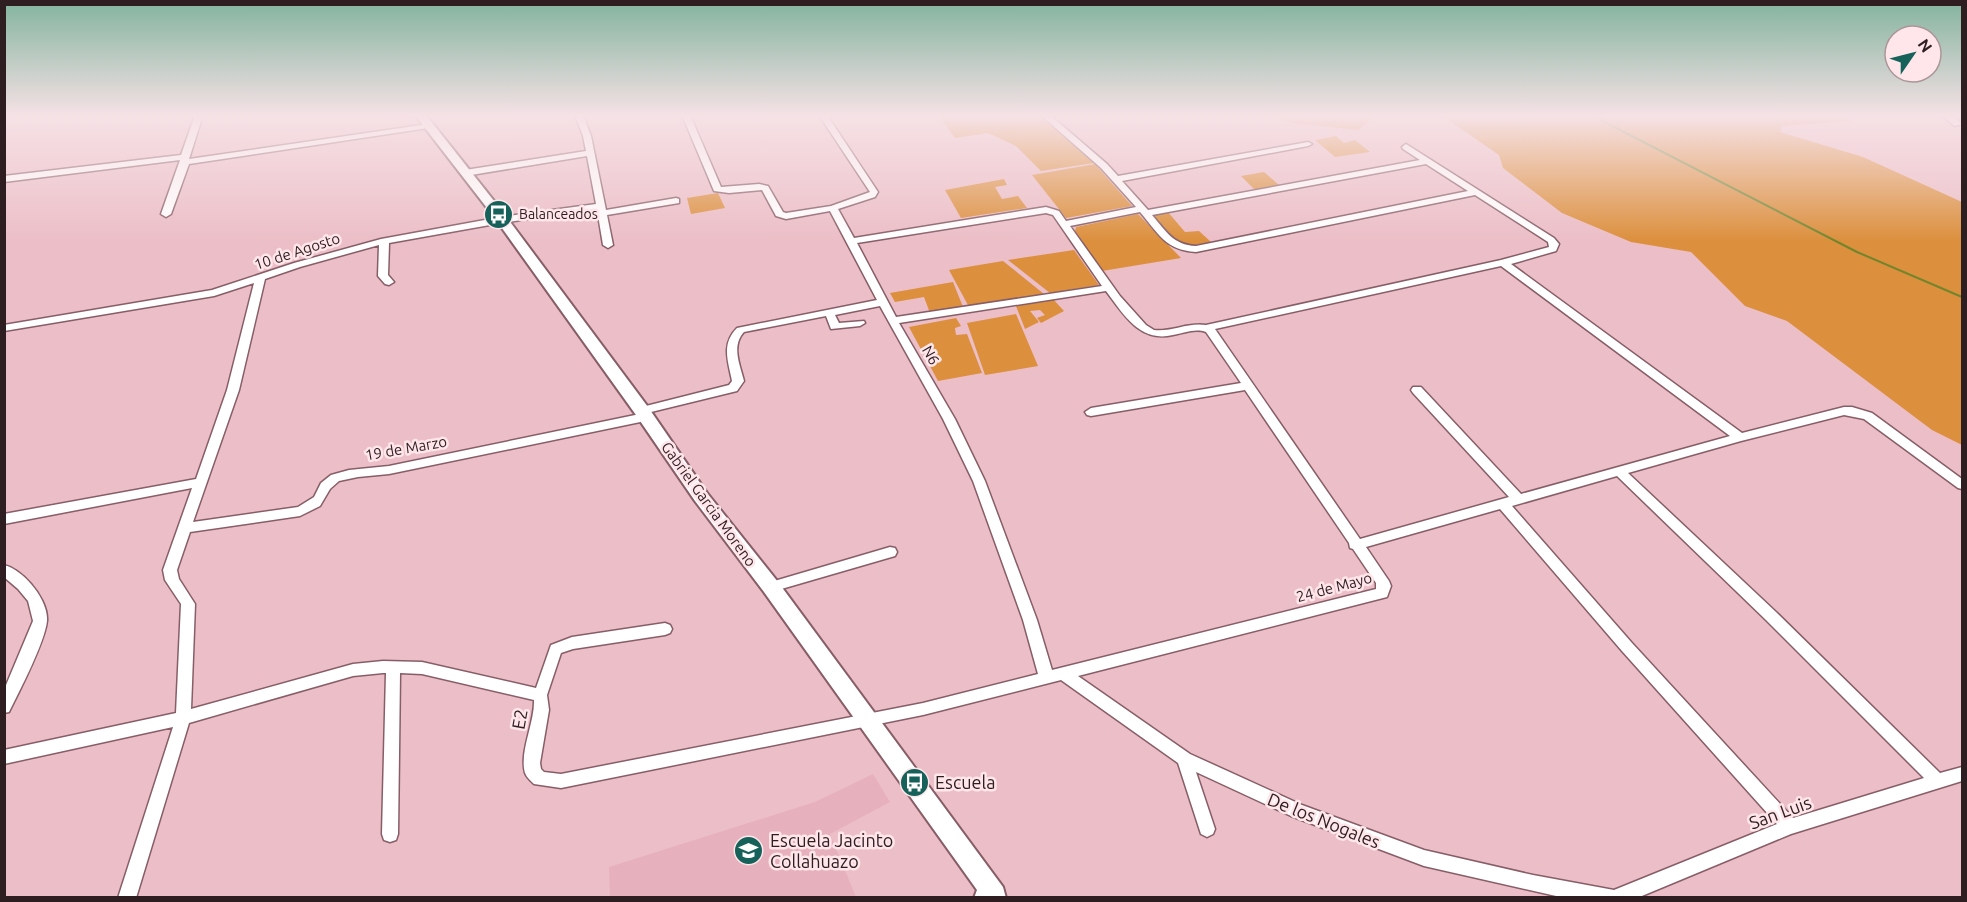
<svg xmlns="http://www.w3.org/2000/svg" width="1967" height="902" viewBox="0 0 1967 902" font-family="Ubuntu,sans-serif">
<rect width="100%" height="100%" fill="#ecbec7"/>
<!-- built -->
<path fill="#e6b1bc" d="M873,774l17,28 -60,32 26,63h-246l-1,-30 206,-65z"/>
<!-- green -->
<path fill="#dc8f3c" d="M938,115h103l53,48 -53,8 -25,-25 -28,-13 -33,5z
M1266,115h111l-19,15 -66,-7z
M1441,115h402l8,6 -69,5 -2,6 83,25 99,45v243l-30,-15 -145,-109 -42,-15 -54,-54 -60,-10 -69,-29 -59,-45 -4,-13z
M1336,136l8,7 11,-3 15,12 -35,5 -20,-17z
M1095,164l37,42 -66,12 -34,-43z
M1264,172l15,13 -24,5 -14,-14z
M1004,179l3,6 -12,2 7,12 16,-3 9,12 -66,10 -16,-28z
M718,193l7,15 -34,6 -4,-16z
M1167,211l18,21 14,-1 12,11 -26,5 -13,-8 -21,-24z
M1138,214l43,44 -79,13 -27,-40 1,-4z
M1074,250l25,35 -49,8 -42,-33z
M1003,261l41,33 -75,13 -20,-37z
M953,282l10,25 -33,6 -6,-16 -29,5 -5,-9z
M1052,298l12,13 -23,12 -4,-5 8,-3 -5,-5 -10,1 9,11 -14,7 -9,-23z
M1016,314l22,52 -53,9 -18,-52z
M956,318l5,8 -6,2 1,7 11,-1 15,39 -44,8 -29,-54z"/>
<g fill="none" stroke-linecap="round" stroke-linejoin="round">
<!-- stream -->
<path stroke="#70852c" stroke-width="2" d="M1591,115l266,137 105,45"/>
<defs>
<path id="street" d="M195,115h8l-14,44 239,-35 4,2 -4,2 -239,36 -18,50 -5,3 -5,-3 19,-54 -176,22v-6l177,-21z
M575,115h8l8,21 15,74 70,-12 3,1v4l-72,12 6,30 -5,3 -5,-3 -6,-36 -96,14 -112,20 -1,32 6,7 -5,3 -4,-1 -7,-8 1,-31 -79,22 -35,12 -26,111 -46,132 105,-15 16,-10 7,-14 10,-8 18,-5 40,-4 251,-52 -4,-3 2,-3 91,-23 3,-4c-4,-20 -11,-37 5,-53l140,-28 -47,-89 -44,8 -10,-3 -14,-26 -33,3 -15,-2 -32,-76h8l31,72 38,-3 9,2 15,26 3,1 45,-7 39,-14 -51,-77h8l51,77 -3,5 -37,12 16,29 192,-31 13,4 7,10 70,-14 -35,-39 -60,-53h9l57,49 11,12 190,-34 4,2 -4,2 -186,35 26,29 272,-50 -17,-11 -1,-2 4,-3 148,94 5,6 -3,7 -45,13 231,169 102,-26h8l20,6 90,66v10l-4,-1 -94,-69 -20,-4 -103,26 -113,32 148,139 164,161 22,-6v14l-171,53 -154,64h-72l-141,-32 -133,-50 -95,-44 19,57 -2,5 -6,3 -6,-3 -23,-71 -117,-83 -138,35 -362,73 -27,-4c-3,-3 -7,-6 -9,-11 -6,-21 10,-51 9,-73l-112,-26 -22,-1 -2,161 -2,6 -6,2 -6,-2 -2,-6 4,-161h-3l-30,3 -164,47 -53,175h-18l55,-171 -169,37v-14l172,-37 5,-109 -16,-24 -2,-10 29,-82 -188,36v-10l192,-35 31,-89 27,-107 -40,13 -210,35v-6l208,-35 82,-27 87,-24 120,-22 95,-13 -9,-48 -122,20 -4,-3 4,-3 121,-19 -3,-15zM1426,164l42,27 -272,55c-23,-1 -30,-15 -44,-31zM1475,195l73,47 1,5 -48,13 -295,65c-18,-3 -34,7 -52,5l-8,-5 -26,-29 -50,-70 70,-14c19,22 25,38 56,40zM1046,213l7,2 49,71 -206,31 -39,-74zM1501,266l229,170 -209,58 -100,-107h-8l-2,3 2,3 96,104 -149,42 -145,-210zM1106,291c18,24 34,52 67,44 11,-2 22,-7 33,-3l35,51 -150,25 -6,4 2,3 4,1 154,-26 104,153 1,5 3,1 23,34v6l-324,81 -15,-50 -52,-139 -30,-62 -56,-96zM880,306l63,113 30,62 50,139 15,54 -115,29 -362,71 -17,-2 -3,-3 -1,-6 9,-53 -2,-15 14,-42 12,-4 92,-14 5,-2 2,-4 -2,-4 -5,-2 -93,14 -21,8 -15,43 -114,-26 -39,-1 -30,3 -162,45 4,-105 -16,-25 -2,-9 13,-38 110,-16 20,-10 10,-17 9,-8 19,-4 31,-3 261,-54 2,-3 -5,-4 90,-22 7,-10c-4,-16 -13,-35 0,-49l82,-16 5,13 29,-3 5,-3 -1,-2 -25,2 -4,-8zM1617,476l149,144 158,158 -131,40 -161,-175 -120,-137zM1500,509l122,142 155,173 -163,66 -81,-15 -109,-25 -122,-45 -112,-51 -112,-78 309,-79 4,-11 -2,-5 -23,-34z
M1941,115h10l11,9 -7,2z
M890,547l5,1 2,4 -2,4 -124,36 -5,-1 -2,-4 2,-4 5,-1z
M4,565c11,3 20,11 27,19 8,9 17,24 16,37 -2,21 -28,71 -38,91l-5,1v-23l29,-69 -5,-20 -10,-12 -14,-12z"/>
<path id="secondary" d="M415,115h11l76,96 146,196 59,86 71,89 225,305 3,11h-32l3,-8 -213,-298 -69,-91 -59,-86 -142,-198z"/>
</defs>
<!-- street casing -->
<use href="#street" stroke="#875e67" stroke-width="3"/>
<!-- secondary casing -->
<use href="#secondary" stroke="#875e67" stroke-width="4"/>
<!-- street -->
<use href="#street" fill="#fff" fill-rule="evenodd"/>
<!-- secondary -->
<use href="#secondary" fill="#fff" fill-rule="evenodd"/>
</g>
<!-- sky -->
<linearGradient id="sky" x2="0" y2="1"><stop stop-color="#83b39f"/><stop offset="0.48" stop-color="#f6e2e6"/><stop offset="1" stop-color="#f6e2e6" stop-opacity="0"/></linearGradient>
<rect width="1967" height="242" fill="url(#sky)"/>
<!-- icons -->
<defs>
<symbol id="bus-disc" viewBox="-11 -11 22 22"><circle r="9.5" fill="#16625a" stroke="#fee6ea"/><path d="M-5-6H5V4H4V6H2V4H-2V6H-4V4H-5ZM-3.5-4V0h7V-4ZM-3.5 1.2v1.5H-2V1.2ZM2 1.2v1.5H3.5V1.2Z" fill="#fff"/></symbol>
<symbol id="school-disc" viewBox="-11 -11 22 22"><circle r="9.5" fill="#16625a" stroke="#fee6ea"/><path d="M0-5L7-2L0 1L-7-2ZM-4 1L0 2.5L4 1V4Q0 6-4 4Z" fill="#fff"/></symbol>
</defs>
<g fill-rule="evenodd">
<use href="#bus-disc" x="482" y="198" width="33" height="33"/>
<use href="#bus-disc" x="898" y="766" width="33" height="33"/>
<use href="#school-disc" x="732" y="834" width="33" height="33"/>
</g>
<g text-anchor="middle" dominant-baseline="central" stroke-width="5" stroke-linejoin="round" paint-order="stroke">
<!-- far-poi labels -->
<g font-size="14" fill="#2e1d21" stroke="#fee6ea" text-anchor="start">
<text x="519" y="214">Balanceados</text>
</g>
<!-- street labels -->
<g font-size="15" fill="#2e1d21" stroke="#fee6ea">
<text transform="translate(297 251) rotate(-18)">10 de Agosto</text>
<text transform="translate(931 355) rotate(60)">N6</text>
<text transform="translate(406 448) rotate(-10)">19 de Marzo</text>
<text transform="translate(709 504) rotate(54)">Gabriel Garcia Moreno</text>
<text transform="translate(1334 587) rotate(-15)">24 de Mayo</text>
</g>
<!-- near-street labels -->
<g font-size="18" fill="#2e1d21" stroke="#fee6ea">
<text transform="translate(519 719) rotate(-80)">E2</text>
<text transform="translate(1780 812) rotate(-20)">San Luis</text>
<text transform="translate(1324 820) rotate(22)">De los Nogales</text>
</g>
<!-- near-poi labels -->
<g font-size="18" fill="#2e1d21" stroke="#fee6ea" text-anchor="start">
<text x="935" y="782">Escuela</text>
<text x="770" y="840">Escuela Jacinto<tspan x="770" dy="21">Collahuazo</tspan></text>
</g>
</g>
<!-- border -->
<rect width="1967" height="902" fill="none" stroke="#2e1d21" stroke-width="12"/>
<!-- north arrow -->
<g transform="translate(1913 54) rotate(55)"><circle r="28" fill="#fee6ea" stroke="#ab969a" stroke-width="1.5"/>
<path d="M0-4.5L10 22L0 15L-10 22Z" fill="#16625a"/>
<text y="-9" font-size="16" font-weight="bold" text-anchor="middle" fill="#2e1d21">N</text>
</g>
</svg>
